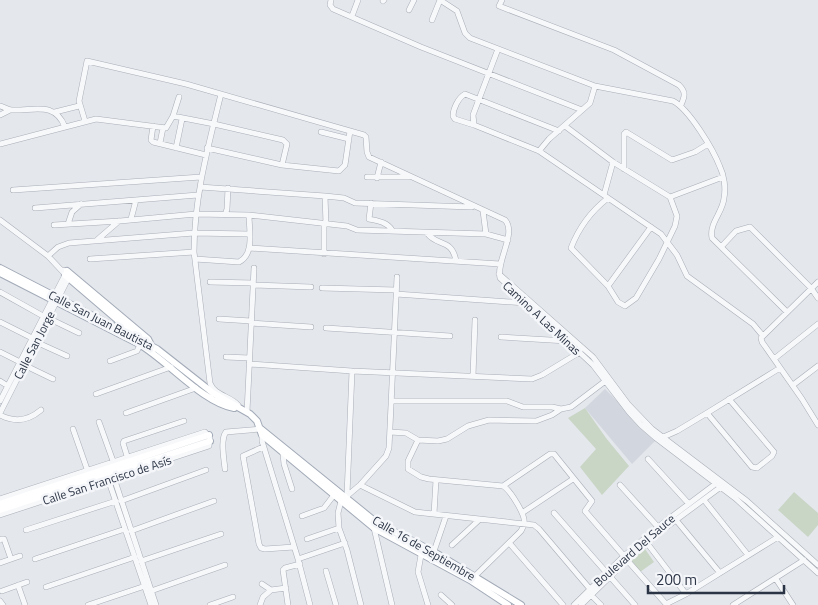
<svg xmlns="http://www.w3.org/2000/svg" width="818" height="605" viewBox="0 0 818 605" font-family="'Titillium Web',sans-serif">
<rect width="100%" height="100%" fill="#e4e7ec"/>
<!-- built -->
<path fill="#d2d6de" d="M605,389l51,51 -24,24 -47,-56z"/>
<!-- green -->
<path fill="#c9d6c5" d="M585,408l21,30 23,28 -27,29 -22,-28 16,-18 -28,-31z
M794,492l24,21v12l-10,12 -30,-27z
M645,549l9,13 -14,10 -12,-13z"/>
<g fill="none" stroke-linecap="round" stroke-linejoin="round">
<defs>
<path id="minor" d="M331,0l-1,5 3,4 88,38 161,63
M440,0l17,11 8,22 5,5 125,48 78,15c16,8 40,48 47,66 4,8 6,21 4,31 -1,14 -15,25 -12,40l75,74
M502,0l-3,6 115,44 65,35c7,7 6,11 2,20
M383,1l1,-1
M409,10l5,-10
M352,16l6,-16
M432,20l8,-20
M498,49l-25,66 1,10 65,26 122,83 16,21 10,21 66,48 10,12
M221,94c-13,53 -27,104 -27,158l16,131c4,12 20,13 28,22
M0,106c4,1 8,4 12,4 22,1 43,-9 53,17
M55,112l24,-6
M0,115l10,-5
M173,116l41,8 69,16 4,4 -5,21
M85,121l-6,-20 8,-40 99,23 178,51 2,2 1,15 2,5 136,63c12,13 -9,41 -5,58l93,87 36,47 12,13 15,13 79,60 83,75
M474,125l-19,-6 -2,-3c0,-7 5,-18 12,-22l94,37
M153,126l-2,14 2,2 53,13
M565,126l48,36 57,35 53,-20
M321,132l28,7
M160,143l3,-15
M0,144l96,-25 70,9 7,-12 6,-19
M176,148l6,-29
M207,148l75,17 57,6 6,-6 5,-34
M539,151l10,-12 41,-36 5,-17
M624,169v-35l2,-2 46,28 23,-8 13,-8
M367,177h42
M377,178l4,-16
M200,187l125,9 19,2 11,5 117,4
M13,190l188,-13
M604,195l9,-33
M325,196l1,28
M608,198c-18,14 -29,29 -37,50l37,38 10,16 7,4 11,-8 23,-39 16,-33 2,-10 -7,-19
M371,203l-2,16c9,2 18,3 23,11
M35,208l163,-13
M483,211l3,23
M225,215l2,-6 1,-21
M131,219l5,-19
M0,220l48,36 15,16
M68,224l4,-12 9,-8
M54,225l66,-4 76,-7 53,1 98,11 10,4 129,4 22,6
M427,233c10,14 25,5 29,28
M97,240l22,-19
M722,246l14,-15 14,-4 61,61 7,10
M250,248l250,16
M324,254v-30
M48,256l10,-9 11,-4 125,-10 55,1
M90,259l104,-7
M195,259l44,3c16,-8 10,-32 10,-47
M499,274l94,83 35,47 24,25 95,72 71,64
M210,282l43,1
M253,285l58,2
M608,286l43,-59
M322,288l74,2
M0,292l43,24
M396,294l130,9
M48,318l31,15
M219,319l32,2
M0,322l32,16
M251,323l60,4
M326,328l124,8
M763,336l-2,2 1,4 40,57 16,26
M763,336l55,-54
M501,337l66,4
M36,342l31,14
M0,352l20,10
M226,357l23,1
M774,359l44,-35
M110,361l27,-10 2,-4 -1,-6
M249,364l103,7 180,8 10,-4 38,-23
M24,365l29,14
M473,376l2,-56
M0,381l8,5
M793,385l25,-19
M96,394l75,-27
M0,401l67,-130 -5,-1
M391,401h116l16,6h29l9,2
M247,412l7,-144
M0,413l70,-138
M126,413l70,-25
M707,413l45,54 5,1 15,-12 2,-4 -45,-53
M0,415c15,8 28,6 41,-5
M99,422l14,39
M73,429l14,40
M390,432l16,1 12,7 20,1 9,-2 21,-13 21,-6 47,1 16,-6 9,-6 10,-2 37,-28
M262,435v6l36,118 12,46
M661,438l16,-7 30,-18 73,-45
M418,440l-10,21v8l13,8 8,2 74,7 47,-32h4l38,47 -7,10 39,45
M263,447l-20,9 16,88 2,4 4,1 29,-2
M283,454l1,10 8,25
M127,456l-4,-13 1,-2 60,-20
M648,459l41,45
M225,469c-1,-10 -5,-30 1,-37l35,-3
M113,475l43,130
M107,476l44,129
M360,485l55,27 119,13 5,4 51,60
M620,485l38,42
M347,495l5,-124
M0,499l205,-67 5,6 -1,8 -209,69
M704,500l44,55
M121,501l85,-31
M522,513l51,-34
M554,513l81,92
M434,514l2,-34
M302,516l22,-8 10,-13
M676,520l44,53
M374,528l18,77
M26,530l90,-29
M131,531l83,-30
M307,539l32,-11
M0,540l1,-1h3l7,20
M647,543l39,51
M452,545l27,-25
M511,545l52,60
M421,555l-3,17 10,33
M35,559l90,-30
M298,559l47,-16
M431,560l15,-44
M627,560l39,44 20,-10 92,-57
M141,561l80,-27
M0,563l20,-7
M326,571l10,34
M475,576l46,-45c1,-2 3,-5 3,-8 2,-8 -14,-33 -21,-37
M776,579l17,26
M262,584l9,6 15,-2
M18,585l7,20
M46,587l89,-30
M2,591l25,-9
M151,591l74,-26
M441,595l11,10
M591,595l10,10
M0,601l3,4
M88,605l57,-19
M210,605l23,-8
M260,605l3,-8 8,-7
M288,605l-5,-35 2,-2 15,-4
M361,605l-14,-55 -8,-22 -1,-15 3,-12 19,-16 26,-29 3,-8 8,-171
M574,605l50,-49 34,-29 60,-45
M581,605l46,-45 34,-29 61,-45
M733,605l71,-45"/>
<path id="major" d="M0,268l157,81 56,44 37,21 7,7 5,14 112,93 96,52 38,25
M67,271l81,68 3,6
M0,273l139,71c29,17 64,59 95,64
M65,275l69,59
M261,429l116,94 57,29 87,53
M0,504l209,-69
M0,510l210,-69"/>
</defs>
<!-- minor casing -->
<use href="#minor" stroke="#a9aeb7" stroke-width="6"/>
<!-- major casing -->
<use href="#major" stroke="#a3abb8" stroke-width="8"/>
<!-- minor -->
<use href="#minor" stroke="#f7f8fa" stroke-width="5"/>
<!-- major -->
<use href="#major" stroke="#fff" stroke-width="6"/>
</g>
<g text-anchor="middle" dominant-baseline="central" stroke-width="5" stroke-linejoin="round" paint-order="stroke">
<!-- street labels -->
<g font-size="12" fill="#2b3445" stroke="#f4f6f9">
<text transform="translate(542 318) rotate(43)">Camino A Las Minas</text>
<text transform="translate(101 320) rotate(27)">Calle San Juan Bautista</text>
<text transform="translate(34 345) rotate(-63)">Calle San Jorge</text>
<text transform="translate(107 480) rotate(-18)">Calle San Francisco de Asís</text>
<text transform="translate(424 548) rotate(30)">Calle 16 de Septiembre</text>
<text transform="translate(634 550) rotate(-41)">Boulevard Del Sauce</text>
</g>
</g>
<!-- scale -->
<path d="M648 585v8h136v-8" fill="none" stroke="#2b3445" stroke-width="2.5"/>
<text x="656" y="585" font-size="15" fill="#2b3445" stroke="#f4f6f9" stroke-width="4" paint-order="stroke">200 m</text>
</svg>
